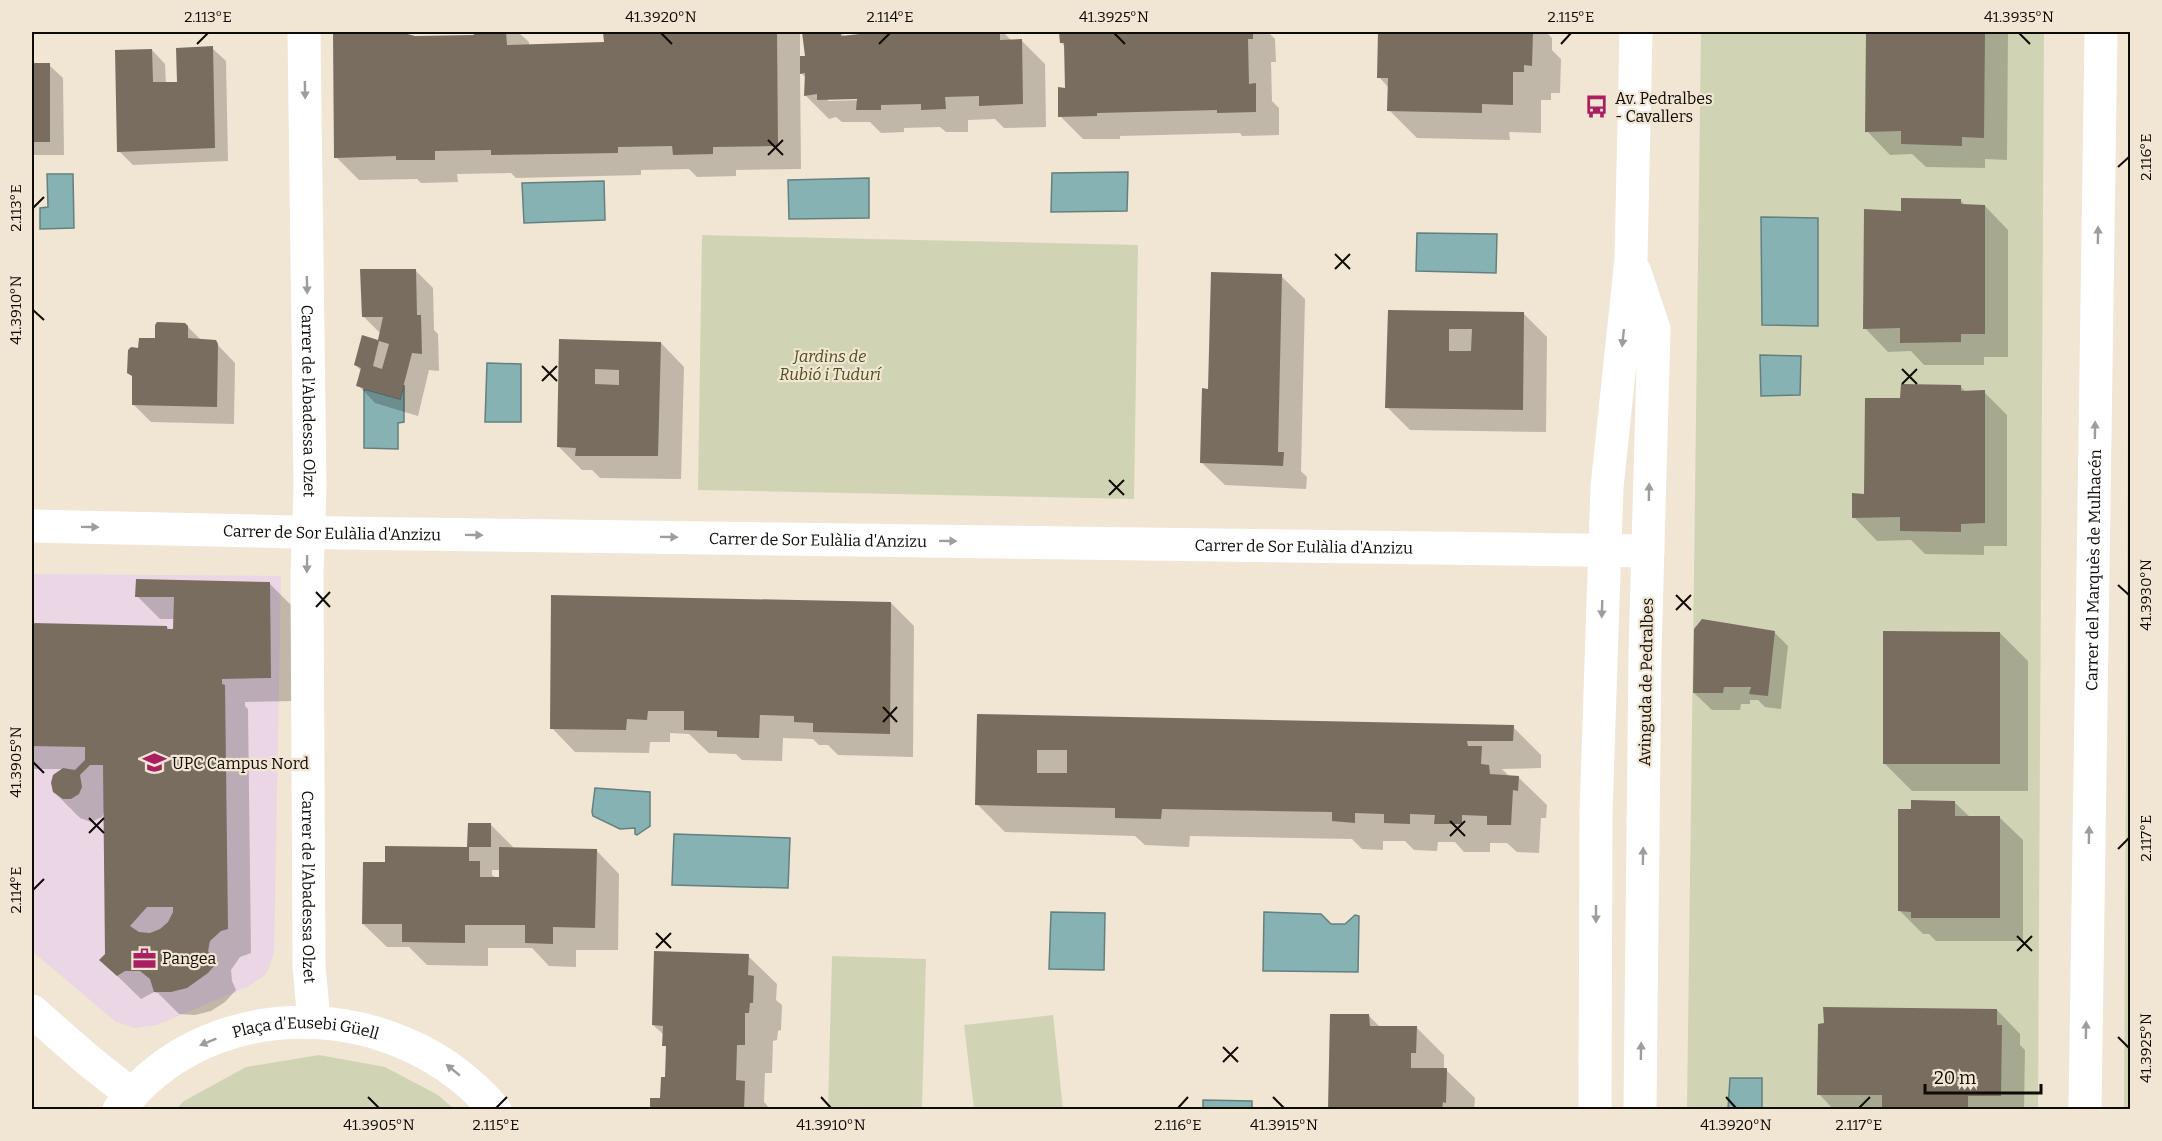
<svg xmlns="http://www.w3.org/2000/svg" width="2162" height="1141" viewBox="0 0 2162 1141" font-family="Bitter,serif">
<rect width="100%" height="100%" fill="#f1e5d4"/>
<!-- education -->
<path fill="#ead6e4" d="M32,574l249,2 -7,378 -8,20 -17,12 -92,39 -22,3 -19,-6 -84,-71z"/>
<!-- green -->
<path fill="#d0d4b5" d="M1701,32h343l-6,1077 -351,1z
M2130,32v1077l-6,1 6,-1034z
M702,235l436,10 -4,254 -436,-9z
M832,956l94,3 -4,150h-94z
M1053,1015l10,94h-89l-10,-84z
M319,1055l66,12 53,28 16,14h-278l8,-8 62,-34z"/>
<!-- water -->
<path fill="#87b2b3" stroke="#63807f" stroke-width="1.5" d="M1128,172l-1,39 -76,1 1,-39z
M47,174h26l1,54 -34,1v-21l8,-1z
M869,178v40l-80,1 -1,-39z
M604,181l1,39 -81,3 -2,-40z
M1761,217l57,1v108l-56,-1z
M1417,233l80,1 -1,39 -80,-2z
M1760,355l41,1 -1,39 -39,1z
M487,363l34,1v58h-36z
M404,385v37l-6,1v26l-34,-1v-59l36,10z
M595,788l55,4v34l-13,9 -2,-1v-6l-15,1 -27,-13 -1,-4z
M674,834l116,4 -2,50 -116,-3z
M1051,912l54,1 -1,57 -55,-1z
M1264,912l57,2 10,10h14l10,-9 4,1 -1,56 -95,-1z
M1730,1078h32v31h-34z
M1203,1100l49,1v8h-49z"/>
<!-- shadow -->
<path fill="#0003" fill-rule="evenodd" d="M334,32h67v2l14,4 60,-1v-5h43l11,10v3l76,-1v-12h50l4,4 30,-1 10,-3h101v25h6l3,-22 8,-1 -1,-2 25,1 4,4 16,-2v-3h35l2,2 10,-1v-1h95l9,9 9,-1 24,24 1,63 -42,1 -9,-9 -27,1v12h-22l-6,-5 -36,1v4l-23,1 -11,-11h-28l-6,-5 -7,2 -23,-23v-18l-6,-6 1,97 -65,1v6l-39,1 -8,-8 -48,1v5l-125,3 -5,-5 -54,1 1,8 -37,1 -4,-4 -58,1 -23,-23zM864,97v3l-36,1v-3z
M1061,32h207l7,7 1,23h-5l1,39 7,7v27l-37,1 -2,-3 -120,3v3h-37l-23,-23 6,-27 -1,-42 -4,-5z
M1380,32h166l6,6v12l9,9 -1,34h-9v7h-10v33l-32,-1 1,8 -93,-2 -28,-28v-22l-10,-11z
M1867,32h141l-1,128 -22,-1v9l-59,-1 -14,-13 -22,1 -23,-24z
M212,48l14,13 2,100 -95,4 -14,-14 33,-101 13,14 1,20h12z
M32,65h17l14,13 1,77h-32z
M1960,200l6,6h19l23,24v127h-24v8h-60l-13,-14 -23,1 -23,-24 38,-116z
M416,271l17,17 1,42 4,4 1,37 -10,-1 -11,46 -43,-13 -17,-18 3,-14 -5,-6 7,-28 16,5 2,-8 -18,-18z
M1281,276l24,23 -4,172 6,6 -1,12 -81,-4 -24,-23 8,-71z
M1390,312l134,2 23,23 -1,95 -136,-2 -23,-23z
M185,324l16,16h12l22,23 -1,61 -83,-2 -17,-17 22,-66z
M560,341l101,2 23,24 -3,112 -81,-1 -8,-8h-10l-23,-23z
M1960,386l6,6h18l23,23v131h-23v9l-59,-1 -14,-14 -34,1 -23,-24 12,-22 36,-95z
M270,584l23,23 1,94 -49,1v4l3,3 3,244 -11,4 -9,13 1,11 4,9 -11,12 -14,9 -16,4 -16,-1 -21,-21 -4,-1 -13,7 -40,-39 6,-6 -2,-145 -3,8 -11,5 -11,-4 -24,-24 7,-25h-31v-144l135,2 3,3h4v-11h-14l-23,-23z
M891,603l23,23 -1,131 -75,-2 -10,-10h-9l-6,-6 -30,-1 -1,23 -40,-1 -6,-6 -27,-1 -20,-19 -19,-1v9h-20l-1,11 -74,-1 -23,-24z
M1774,632l14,14 -7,63 -16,-2 -7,-7h-8v4h-9l-1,6h-28l-18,-17z
M2000,633l28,28v130h-116l-28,-28z
M978,716l535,11 28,28v13l-39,1 8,8h8l29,28 -1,13h-5l-2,35 -22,-1 -10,-9h-17v9h-26l-9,-10h-17l-1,9 -23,-1 -9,-9h-22v9l-21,-1 -10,-10 -162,-3 -1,11 -44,-2 -10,-9 -130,-4 -28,-28z
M1954,802l16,15h29l24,23v101h-87l-7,-7h-6l-24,-24 14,-100z
M470,824l21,1 23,23 82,2 23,24 -1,76h-42v17l-27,-1 -17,-18h-44v18l-61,-1 -18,-18h-22l-24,-23 24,-61 81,-15zM492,870h8v8h-4l-4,-3z
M748,956l29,28 -1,16 6,5 -1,25 -3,1 -1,9 -4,1 -1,32h-7l-1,29 7,8h-119l9,-10 6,-22 1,-29 -4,-4v-10l-11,-10z
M1997,1010l23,24v11l5,5 -1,60h-190l-15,-16z
M1369,1016l11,11h36l28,28v15h2l29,28 -1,12h-144z"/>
<!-- building -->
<path fill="#786d5f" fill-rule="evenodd" d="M333,32h67l15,4 59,-1 -1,-3h33l1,13 97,-3 -1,-10h38v2h47l8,-2h81l1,114 -65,1v7l-40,1 -1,-9 -54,1v6l-127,2v-5l-56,1v9h-39v-4l-62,2z
M802,32h5v1l34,-1v4l19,-2 -1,-2h141v8l22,-1 1,65 -44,2v-10l-34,1 1,12 -25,1v-6l-40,1v5h-25l1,-11 -40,1v-6l-13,2 1,-23 -5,1v-18h5z
M1059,32h194v7h-5l1,45 7,-1v29l-39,1v-3l-120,3v3l-39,1v-30l7,1 -1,-45h-4z
M1378,32h67v2h20v-2h68l-1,34 -8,-1v7h-11v33l-31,-1v9l-95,-2 1,-33h-11z
M1866,32h119l-1,106 -22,-1v9l-61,-2v-13l-36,1z
M213,46l2,102 -98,4 -2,-102 37,-1 1,33h24l-1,-34z
M32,63h18v79h-18z
M1901,198l60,1v5l24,1v129h-24v8l-61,1v-15l-37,1 1,-120 37,2z
M360,269h56l1,46h4l1,39 -10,-1 -12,46 -44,-13 5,-18 -7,-3 8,-30 16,5 5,-23h-21zM379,341l10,3 -7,25 -9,-3z
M1211,272l71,2 -4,178h6l-1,14 -83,-3 2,-75 6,1z
M1388,310l136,2 -1,98 -138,-2zM1449,329h23l-1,22h-22z
M157,322l28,1 3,3v12l28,2 2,4 -1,63 -85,-2v-29l-5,-3 1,-23 3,-3 7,1 1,-10h16v-13z
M559,339l102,3 -3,114h-83l1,-8 -19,-1zM595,369l24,1v15l-24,-1z
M1901,384l60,1v6l24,-1v133l-24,1v8l-61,-1v-14l-48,1v-25l12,1 1,-96h35z
M136,579l134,3 1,96 -49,1v5l3,1 3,244 -7,2 -11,10 -2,10 6,15 -6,7 -21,15 -16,4h-17l-4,-13 -10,-8h-15l-8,5 -18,-16 6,-6 -2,-189h-13l-10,10 2,12 -3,7 -8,5h-8l-10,-7 -2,-9 2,-8 10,-7 12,2 10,-10v-13l-53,-1v-123l135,3v3h6l1,-32h-39zM147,907h26v5l-5,10 -8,7 -10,4 -11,-1 -9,-6z
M551,595l340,7 -1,132 -77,-2v-9l-19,-1v-6l-34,-1 -1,23 -42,-1v-6l-33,-1v-19h-36l-1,9 -20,-1 -1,11 -76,-1z
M1702,619l73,12 -7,65 -19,-2 2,-7h-27l-1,6h-30l1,-64z
M1883,631l117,1v132h-117z
M977,714l537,11 -1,16h-46l1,5h14l-1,18 8,1 1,9 29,2 -1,15 -5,-1 -2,35h-24v-9l-25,-1v9h-28l1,-9 -25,-1v10l-26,-1v-9l-29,-1v10l-23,-2v-9l-170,-3 -1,10 -46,-1v-10l-140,-3zM1037,750h30v23h-30z
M1911,800l44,1v15h45v102h-89v-6l-13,-1v-102h13z
M468,823h23v24h-22v14h11v16h19v-30l98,2 -2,79 -42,-1v17l-28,-1v-18h-60v18l-63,-1v-18h-40l1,-62h22v-16l82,1z
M654,951l95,3 -1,21 6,1 -1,27h-3l-1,10h-4v32h-8l-1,35 9,1 -1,29h-94v-12h10l1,-21h4l1,-31h-4l1,-20 -11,-1z
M1823,1007l174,2v16h5l-1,71h-33v14h-47l-39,-1v-14h-65l1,-71 6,-1z
M1330,1014h39l1,12h47l-1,27h-5v15h36l-1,35 -3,-1 -1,8h-114z"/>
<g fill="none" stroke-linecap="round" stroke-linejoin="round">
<!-- minor -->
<g stroke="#fff" stroke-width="33">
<path id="s1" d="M304,32l6,455 -3,88 2,391 5,55"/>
<path id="s2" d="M32,526l307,7 1309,18"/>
<path d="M32,1011l57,50 42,33"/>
<path id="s3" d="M119,1110c92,-121 281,-113 376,0"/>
<path id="s4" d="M2085,1110l16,-1078"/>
</g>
<!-- tertiary -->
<path stroke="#fff" stroke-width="33" d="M1635,272l19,57 -9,324 -5,457
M1595,1110l1,-296 7,-212 4,-115 24,-228 5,-227"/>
</g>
<!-- one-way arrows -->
<defs><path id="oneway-solid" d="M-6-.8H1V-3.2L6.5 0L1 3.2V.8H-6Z" transform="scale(1.5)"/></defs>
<g fill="#9f9d9b">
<use href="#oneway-solid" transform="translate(305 90) rotate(89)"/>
<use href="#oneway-solid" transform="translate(2098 235) rotate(-89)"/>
<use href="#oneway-solid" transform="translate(307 285) rotate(89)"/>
<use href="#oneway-solid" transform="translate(1623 338) rotate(96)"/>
<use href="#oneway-solid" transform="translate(2095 430) rotate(-89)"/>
<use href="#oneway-solid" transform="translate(1649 492) rotate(-89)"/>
<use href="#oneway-solid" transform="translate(90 527) rotate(1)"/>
<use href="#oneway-solid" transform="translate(474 535) rotate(1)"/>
<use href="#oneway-solid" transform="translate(669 537) rotate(1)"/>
<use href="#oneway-solid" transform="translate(948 541) rotate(1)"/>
<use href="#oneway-solid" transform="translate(307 564) rotate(91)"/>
<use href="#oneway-solid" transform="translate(1602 609) rotate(92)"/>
<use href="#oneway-solid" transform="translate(2089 835) rotate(-89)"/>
<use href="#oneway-solid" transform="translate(1643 856) rotate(-89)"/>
<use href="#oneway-solid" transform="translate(1596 914) rotate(90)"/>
<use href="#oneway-solid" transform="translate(2086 1030) rotate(-89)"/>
<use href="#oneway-solid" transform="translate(208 1042) rotate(158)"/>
<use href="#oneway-solid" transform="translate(1641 1051) rotate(-89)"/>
<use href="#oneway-solid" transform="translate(453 1070) rotate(-141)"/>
</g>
<!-- ticks -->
<path fill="none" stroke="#0f0b06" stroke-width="2" d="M661,33l11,11M1114,33l11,11M2019,33l11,11M197,44l11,-11M879,44l11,-11M1561,44l10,-11M768,140l15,15M768,155l15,-15M2118,167l11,-10M33,208l11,-11M1335,254l15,15M1335,269l15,-15M33,310l11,10M542,366l15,15M1902,369l15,15M542,381l15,-15M1902,384l15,-15M1109,480l15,15M1109,495l15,-15M2118,585l11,10M316,592l14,15M1676,595l15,15M316,607l14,-15M1676,610l15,-15M883,707l14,15M883,722l14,-15M33,762l11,11M89,818l15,15M1450,821l15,15M89,833l15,-15M1450,836l15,-15M2118,849l11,-11M33,890l11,-11M656,933l15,15M2017,936l15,15M656,948l15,-15M2017,951l15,-15M2118,1037l11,11M1223,1047l15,15M1223,1062l15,-15M368,1097l11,11M821,1097l10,11M1273,1097l11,11M1726,1097l10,11M496,1108l11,-11M1178,1108l10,-11M1859,1108l11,-11"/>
<!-- icons -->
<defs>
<symbol id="bus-bare" viewBox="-9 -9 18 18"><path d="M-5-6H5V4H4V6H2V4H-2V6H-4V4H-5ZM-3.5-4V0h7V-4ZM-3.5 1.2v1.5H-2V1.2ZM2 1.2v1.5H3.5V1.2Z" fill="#a91f62" stroke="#f1e5d4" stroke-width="2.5" paint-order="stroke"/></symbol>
<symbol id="university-bare" viewBox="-9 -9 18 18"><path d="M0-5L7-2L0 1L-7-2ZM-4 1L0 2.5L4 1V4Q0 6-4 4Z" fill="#a91f62" stroke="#f1e5d4" stroke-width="2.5" paint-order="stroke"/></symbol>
<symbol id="office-bare" viewBox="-9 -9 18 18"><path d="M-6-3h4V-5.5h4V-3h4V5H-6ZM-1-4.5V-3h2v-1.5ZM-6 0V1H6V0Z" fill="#a91f62" stroke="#f1e5d4" stroke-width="2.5" paint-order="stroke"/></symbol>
</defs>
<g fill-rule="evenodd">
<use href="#bus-bare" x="1580" y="90" width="33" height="33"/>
<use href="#university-bare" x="138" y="746" width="33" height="33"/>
<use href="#office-bare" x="128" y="942" width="33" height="33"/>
</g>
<g text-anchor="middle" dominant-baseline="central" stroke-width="4.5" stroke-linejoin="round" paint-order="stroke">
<!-- poi labels -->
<g font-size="16" fill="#0f0b06" stroke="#f1e5d4" text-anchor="start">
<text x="1615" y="98">Av. Pedralbes<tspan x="1615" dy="18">- Cavallers</tspan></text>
<text x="172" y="763">UPC Campus Nord</text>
<text x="162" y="958">Pangea</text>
</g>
<!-- park labels -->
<g font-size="16" font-style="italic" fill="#4c501a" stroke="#f1e5d4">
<text x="830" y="356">Jardins de<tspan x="830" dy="18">Rubió i Tudurí</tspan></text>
</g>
<!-- street labels -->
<g font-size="16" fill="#0f0b06" stroke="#f1e5d4">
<text stroke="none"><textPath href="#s1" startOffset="369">Carrer de l'Abadessa Olzet</textPath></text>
<text stroke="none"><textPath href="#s2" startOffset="300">Carrer de Sor Eulàlia d'Anzizu</textPath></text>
<text stroke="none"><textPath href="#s2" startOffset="786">Carrer de Sor Eulàlia d'Anzizu</textPath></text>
<text stroke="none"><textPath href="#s2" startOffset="1272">Carrer de Sor Eulàlia d'Anzizu</textPath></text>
<text stroke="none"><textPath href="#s4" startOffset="540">Carrer del Marquès de Mulhacén</textPath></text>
<text transform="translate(1646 682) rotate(-89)">Avinguda de Pedralbes</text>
<text stroke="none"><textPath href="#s1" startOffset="855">Carrer de l'Abadessa Olzet</textPath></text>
<text stroke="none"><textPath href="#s3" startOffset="214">Plaça d'Eusebi Güell</textPath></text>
</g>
</g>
<!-- border -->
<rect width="2162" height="1141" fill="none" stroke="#f1e5d4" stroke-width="66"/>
<!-- scale -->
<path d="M1925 1084v9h116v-9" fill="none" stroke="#0f0b06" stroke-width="3"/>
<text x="1934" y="1084" font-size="18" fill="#0f0b06" stroke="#f1e5d4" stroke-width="4.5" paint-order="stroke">20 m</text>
<rect x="33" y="33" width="2096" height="1075" fill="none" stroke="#0f0b06" stroke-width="2"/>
<g font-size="15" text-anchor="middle" fill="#0f0b06">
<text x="208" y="22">2.113°E</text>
<text x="661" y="22">41.3920°N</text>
<text x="890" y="22">2.114°E</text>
<text x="1114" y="22">41.3925°N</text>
<text x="1571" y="22">2.115°E</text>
<text x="2019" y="22">41.3935°N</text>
<text transform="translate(2146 157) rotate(-90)" y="5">2.116°E</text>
<text transform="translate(16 208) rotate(-90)" y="5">2.113°E</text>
<text transform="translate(16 310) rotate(-90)" y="5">41.3910°N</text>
<text transform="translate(2146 595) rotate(-90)" y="5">41.3930°N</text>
<text transform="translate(16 762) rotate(-90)" y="5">41.3905°N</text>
<text transform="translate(2146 838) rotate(-90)" y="5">2.117°E</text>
<text transform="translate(16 890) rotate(-90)" y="5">2.114°E</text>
<text transform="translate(2146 1048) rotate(-90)" y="5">41.3925°N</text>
<text x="379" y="1130">41.3905°N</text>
<text x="496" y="1130">2.115°E</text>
<text x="831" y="1130">41.3910°N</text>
<text x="1178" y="1130">2.116°E</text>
<text x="1284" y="1130">41.3915°N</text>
<text x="1736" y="1130">41.3920°N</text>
<text x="1859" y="1130">2.117°E</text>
</g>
</svg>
